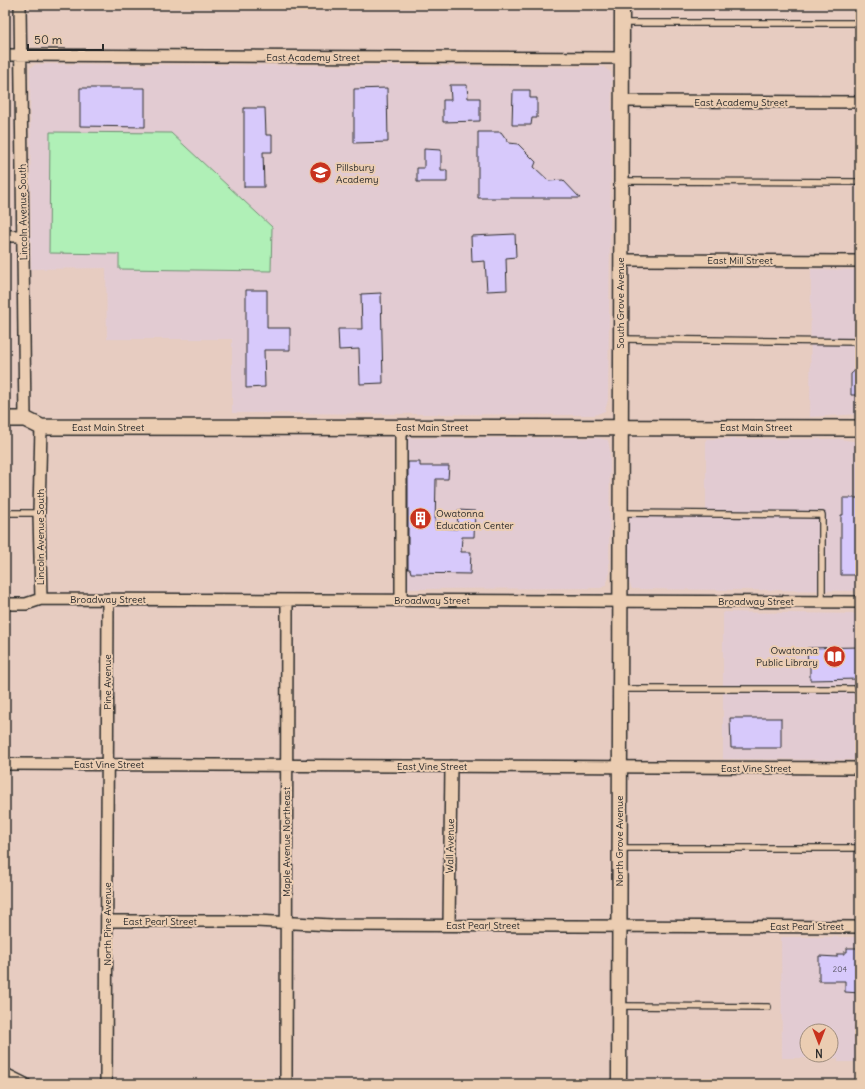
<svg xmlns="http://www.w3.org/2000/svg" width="865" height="1089" viewBox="0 0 865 1089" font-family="Delius,sans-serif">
<rect width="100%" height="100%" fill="#e7ccc1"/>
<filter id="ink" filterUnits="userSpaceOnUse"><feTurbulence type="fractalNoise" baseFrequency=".025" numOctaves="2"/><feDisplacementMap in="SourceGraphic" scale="8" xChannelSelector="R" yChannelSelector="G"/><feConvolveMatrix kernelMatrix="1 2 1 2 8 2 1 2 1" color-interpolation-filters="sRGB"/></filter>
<g filter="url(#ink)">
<!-- built -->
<path fill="#e2cbd2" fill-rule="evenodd" d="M36,64l567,3 8,5 1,7 -4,321 -3,11 -10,4 -363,-2v-74h-125l-1,-71 -75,1 -1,-201z
M811,269l49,1v144l-50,3z
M403,438h195l10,2 2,11 -1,126 -3,8 -5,3 -199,1z
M706,439h133l21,3v149l-228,-2 -3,-7v-73l77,1z
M723,612l137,2v146l-137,-1z
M781,937h79v125h-22v-4h-56zM807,1031h24v24h-24z"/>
<!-- green -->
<path fill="#b0f0b7" stroke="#6e8e71" d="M50,132l121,1 101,94 -1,44 -152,-2v-15l-70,-1z"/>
<!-- building -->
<path fill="#d7c9fb" stroke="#2b2b2b" d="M450,85h17l1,13h12v23l-37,1v-22h8z
M80,88h65v39l-65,-1z
M387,88l1,54 -34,1v-54z
M513,90h17v8h7v20h-5l-1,7h-19z
M244,108h21l1,27h6v17h-9l1,35h-20z
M478,132h23l8,11 9,1 18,18 -2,5 15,14 14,-1 17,18h-102z
M424,149l17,1v20h6v12h-30v-14h7z
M515,234l1,23 -10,1 1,32 -20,1 -2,-30 -13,1 -1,-26z
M246,290h21v38h23v22h-26l1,37 -19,1z
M381,293l2,90 -23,1 -1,-35 -20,1 -1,-21h24l-1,-35z
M860,366v29h-9v-21z
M408,462h12v4h29l-1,13h-12l-1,49 22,1 1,-19 17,1 -1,26h-12l-1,15h10l-1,22 -59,-1 -1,-4h-2z
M843,498h17v77h-19v-60h2z
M860,647v32l-50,1v-15l-2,1 -1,-18z
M730,718h51v30h-50z
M847,948h13v45l-15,-1v-11h-26v-25l18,1v-3h7v-2h3z"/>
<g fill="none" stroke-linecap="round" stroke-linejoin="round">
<defs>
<path id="service" d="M622,23h238
M622,181l238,1
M622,339l238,3
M5,513h34
M621,513l201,2v86
M620,689h240
M620,848h240
M620,1006l148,1"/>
<path id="minor" d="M20,5l5,414
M5,55l617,3
M621,101l239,1
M5,236h18
M621,260l239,1
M401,427v173
M41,599l-2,-86 2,-86
M5,604h21l15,-5 819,3
M5,764l855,4
M107,921h149l76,4 528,2
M449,925l2,-159
M5,1074l20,10
M106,1084l2,-485
M286,1084l1,-484"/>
<path id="tertiary" d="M617,1084l2,-3 3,-1076"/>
<path id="secondary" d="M5,419h20l16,8 819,1"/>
</defs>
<!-- service casing -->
<use href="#service" stroke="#2b2b2b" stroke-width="8"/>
<!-- minor casing -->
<use href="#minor" stroke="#2b2b2b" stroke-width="14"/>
<!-- tertiary casing -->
<use href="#tertiary" stroke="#2b2b2b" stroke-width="17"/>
<!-- secondary casing -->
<use href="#secondary" stroke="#2b2b2b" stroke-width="18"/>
<!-- service -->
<use href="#service" stroke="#ebcdb2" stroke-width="5.5"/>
<!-- minor -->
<use href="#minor" stroke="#ebcdb2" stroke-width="11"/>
<!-- tertiary -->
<use href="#tertiary" stroke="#ebcdb2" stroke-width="14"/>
<!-- secondary -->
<use href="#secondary" stroke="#ebcdb2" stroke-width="15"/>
</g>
</g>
<!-- icons -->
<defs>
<symbol id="school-disc" viewBox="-11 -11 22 22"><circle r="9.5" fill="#c8321e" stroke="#ebcdb2"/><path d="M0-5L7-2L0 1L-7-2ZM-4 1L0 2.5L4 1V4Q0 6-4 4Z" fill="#fff"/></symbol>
<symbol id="building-disc" viewBox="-11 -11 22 22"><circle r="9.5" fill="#c8321e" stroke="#ebcdb2"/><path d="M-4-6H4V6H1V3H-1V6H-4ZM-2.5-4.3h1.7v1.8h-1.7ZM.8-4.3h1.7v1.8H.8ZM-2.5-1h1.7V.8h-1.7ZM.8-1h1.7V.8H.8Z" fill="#fff"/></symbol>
<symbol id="library-disc" viewBox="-11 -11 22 22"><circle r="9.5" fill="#c8321e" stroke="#ebcdb2"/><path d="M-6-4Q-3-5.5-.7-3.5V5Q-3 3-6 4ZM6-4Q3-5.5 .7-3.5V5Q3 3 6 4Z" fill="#fff"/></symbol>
</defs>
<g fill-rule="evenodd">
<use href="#school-disc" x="308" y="160" width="25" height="25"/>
<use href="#building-disc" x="408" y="506" width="25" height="25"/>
<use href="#library-disc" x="822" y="644" width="25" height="25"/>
</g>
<g text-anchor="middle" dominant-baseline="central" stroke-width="4" stroke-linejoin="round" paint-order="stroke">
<!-- number labels -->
<g font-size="8" fill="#56525f">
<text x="840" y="969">204</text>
</g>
<!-- street labels -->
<g font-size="10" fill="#2b2b2b" stroke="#ebcdb2">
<text x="313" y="57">East Academy Street</text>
<text x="741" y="102">East Academy Street</text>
<text transform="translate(23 212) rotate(-91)">Lincoln Avenue South</text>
<text x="740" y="260">East Mill Street</text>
<text transform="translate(620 303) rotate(-90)">South Grove Avenue</text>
<text x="108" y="427">East Main Street</text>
<text x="432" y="427">East Main Street</text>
<text x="756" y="427">East Main Street</text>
<text transform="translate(40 537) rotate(-90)">Lincoln Avenue South</text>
<text x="108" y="599">Broadway Street</text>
<text x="432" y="600">Broadway Street</text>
<text x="756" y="601">Broadway Street</text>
<text transform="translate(107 682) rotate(-90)">Pine Avenue</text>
<text x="109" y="764">East Vine Street</text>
<text x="432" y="766">East Vine Street</text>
<text x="756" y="768">East Vine Street</text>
<text transform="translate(619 841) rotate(-90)">North Grove Avenue</text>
<text transform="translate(286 842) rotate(-90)">Maple Avenue Northeast</text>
<text transform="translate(450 846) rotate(-89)">Wall Avenue</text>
<text x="160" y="921">East Pearl Street</text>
<text transform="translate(107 924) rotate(-90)">North Pine Avenue</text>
<text x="483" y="925">East Pearl Street</text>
<text x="807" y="926">East Pearl Street</text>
</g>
<!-- poi labels -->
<g font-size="10" fill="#2b2b2b" stroke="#ebcdb2" text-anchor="start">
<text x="336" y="167">Pillsbury<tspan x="336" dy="12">Academy</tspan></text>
<text x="436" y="513">Owatonna<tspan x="436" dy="12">Education Center</tspan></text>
<text x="818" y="650" text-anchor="end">Owatonna<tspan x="818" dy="12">Public Library</tspan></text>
</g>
</g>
<!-- margin -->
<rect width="865" height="1089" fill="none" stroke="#ebcdb2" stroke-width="20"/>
<rect x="10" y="10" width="845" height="1069" fill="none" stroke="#2b2b2b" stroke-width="1.5" filter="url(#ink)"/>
<!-- north arrow -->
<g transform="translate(819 1043) rotate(180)"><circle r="19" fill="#ebcdb2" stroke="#9e8c7c"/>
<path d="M0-3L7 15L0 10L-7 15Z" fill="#c8321e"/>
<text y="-6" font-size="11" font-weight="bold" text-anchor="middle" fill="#2b2b2b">N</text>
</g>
<!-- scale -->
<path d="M28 44v6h75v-6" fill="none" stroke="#2b2b2b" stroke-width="2"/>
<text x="34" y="44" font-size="12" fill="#2b2b2b" stroke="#ebcdb2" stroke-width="3" paint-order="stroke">50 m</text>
</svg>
